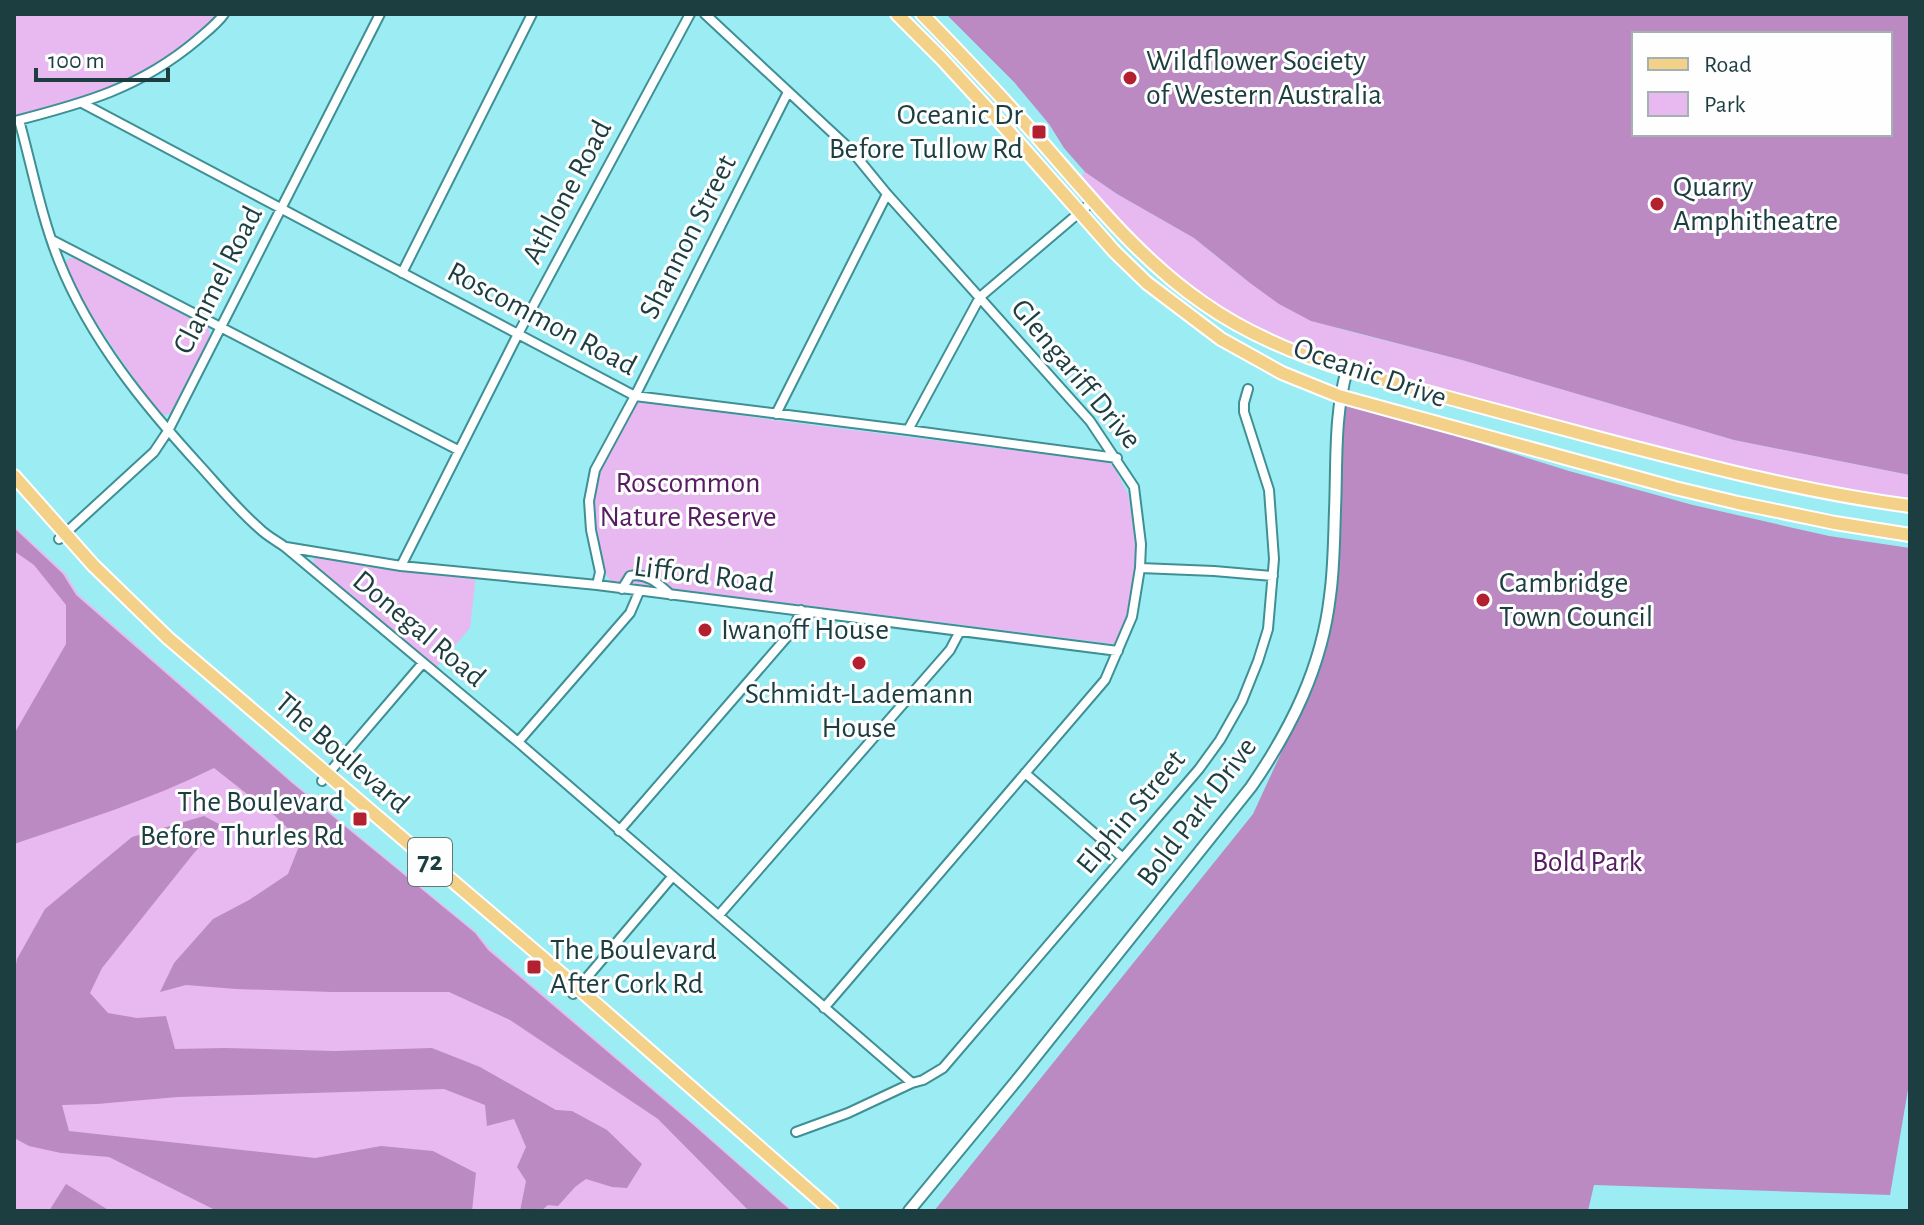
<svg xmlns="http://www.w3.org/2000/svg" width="1924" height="1225" viewBox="0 0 1924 1225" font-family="'Alegreya Sans',sans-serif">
<rect width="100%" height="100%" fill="#9cedf3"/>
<!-- green -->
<path fill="#e8b9f0" d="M14,14h204c-22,20 -43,39 -68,55 -41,26 -90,35 -136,47z
M1085,172l32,22 77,44 56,45 90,46 122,31 272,80 176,35v26l-76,-11 -79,-17 -407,-108c-49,-17 -97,-35 -140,-64 -49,-32 -90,-80 -129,-123z
M70,258h6l133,70 1,10 -40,76 -6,1 -5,-3c-25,-34 -50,-68 -72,-105 -8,-13 -19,-30 -21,-46z
M643,401l137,20 328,41 6,5 14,27 9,56v13l-8,49 -5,16 -10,16 -503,-63c-10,-9 -10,-22 -12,-35 -3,-12 -6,-25 -6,-37 0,-36 22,-68 38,-99l6,-7z
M14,526l51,47 13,21 215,188 183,150 14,17 202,173 101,89h-779z
M318,556l158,19 -6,53 -35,41 -118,-100 -4,-6 1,-5z"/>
<!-- forest -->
<path fill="#bb8ac3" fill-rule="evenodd" d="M946,14h964v461l-176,-35 -272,-80 -151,-39 -32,-17 -29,-21 -56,-45 -77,-44 -32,-22 -21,-24 -15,-24 -35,-42zM1890,34v100h-256v-100z
M1341,400l228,71 124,34 136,31 81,12v530l-20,117 -296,-10 -6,26h-654l319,-397 64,-139 11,-40 8,-40 3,-42z
M14,528l49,46 13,21 216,188 183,150 13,17 203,173 100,88h-42l-91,-92 -148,-99 -61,-28h-117l-96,-3 -50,-4 -26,7 14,-29 39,-44 36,-19 39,-26 13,-33 -26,-25 -61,-48c-64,32 -133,53 -200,76v-110l52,-90v-39l-32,-40 -20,-14z
M204,816l17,9 -27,28 -92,115 -12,25 18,20 29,5 29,-2 9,33 50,-1 110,3 97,-3 48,19 76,43 16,1 35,19 35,34 -15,24 -15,-1 -26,-8 -11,8 -17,19 -10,-1 -7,6h-21l6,-30 -9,-14 9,-20 -12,-28 -27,7 -2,-21 -41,-16 -266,8 -81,7 -35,1 7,26 246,27 66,-12 52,5 43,22 -4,38h-255l-108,-54 -48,-4 -32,-7 -15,-8v-163l3,-16 28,-50 87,-72z
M66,1184l44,27h-61z"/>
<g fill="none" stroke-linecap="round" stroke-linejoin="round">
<defs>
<path id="minor" d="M705,14l146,136 36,44 203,227 44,66 7,57 -1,24 -8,49 -27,63 -281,328
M82,103l553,293 273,34 209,28
M19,120c13,47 22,96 40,141 31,78 86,145 142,206 19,21 38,44 59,62 7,7 17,12 25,18l233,195 394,341
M15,121c70,-18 125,-33 182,-81 9,-8 20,-16 27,-26
M52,240l406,210
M402,273l130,-259
M776,414l111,-220
M908,430l72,-133 113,-96
M59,539l95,-87 14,-21 212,-417
M286,547l115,19 196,19 521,66
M401,566l117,-232 172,-320
M1140,568l74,3 59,5
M597,585l3,-13 -9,-42 -2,-29 6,-31 40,-74 153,-304
M622,589l8,-13c17,-4 30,9 41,19
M518,742l112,-129 9,-21
M1025,773l98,85
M322,781l100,-117
M619,831l174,-201 8,-20
M719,915l231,-265 10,-19
M573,994l99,-117
M796,1132l52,-19 64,-30 11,-3 20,-12 256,-299 21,-29 22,-39 16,-40 10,-32 6,-70 -5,-69 -25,-78v-9l4,-14"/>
<path id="tertiary" d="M909,1211l108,-131 234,-293c40,-58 71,-120 79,-191 4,-28 4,-57 5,-86 2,-47 -1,-95 12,-140"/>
<path id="primary" d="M897,14l45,45 67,73 106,120 32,31 74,56 61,34 57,23 336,92 63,15 97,20 75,12
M922,14c40,41 79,82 117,125 51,58 100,120 164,164 44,31 92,51 144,67 82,23 165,45 247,67 104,27 209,55 316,69
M14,476l79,89 75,73 410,350 254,223"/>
</defs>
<!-- minor casing -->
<use href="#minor" stroke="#3e9095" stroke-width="12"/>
<!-- tertiary casing -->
<use href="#tertiary" stroke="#3e9095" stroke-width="14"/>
<!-- primary casing -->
<use href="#primary" stroke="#fff" stroke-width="16"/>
<!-- minor -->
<use href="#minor" stroke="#fff" stroke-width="8"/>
<!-- tertiary -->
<use href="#tertiary" stroke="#fff" stroke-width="10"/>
<!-- primary -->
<use href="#primary" stroke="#f4d189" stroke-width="12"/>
</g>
<!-- markers -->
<g fill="#b32131" stroke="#fefefe" stroke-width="3">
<circle cx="1130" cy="78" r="8"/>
<rect x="1031" y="124" width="16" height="16" rx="4"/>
<circle cx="1657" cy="204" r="8"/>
<circle cx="1483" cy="600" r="8"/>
<circle cx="705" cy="630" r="8"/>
<circle cx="859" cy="663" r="8"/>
<rect x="352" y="811" width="16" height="16" rx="4"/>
<rect x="526" y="959" width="16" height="16" rx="4"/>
</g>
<g text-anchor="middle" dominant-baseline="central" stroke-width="6" stroke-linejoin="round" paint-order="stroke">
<!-- shield labels -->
<rect fill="#fefefe" stroke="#60787a" stroke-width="2" x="408" y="838" width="44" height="48" rx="6"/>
<g font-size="28" font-weight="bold" fill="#1c3e41">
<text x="430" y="862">72</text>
</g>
<!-- poi labels -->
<g font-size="30" fill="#1c3e41" stroke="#fefefe" text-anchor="start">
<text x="1146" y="61">Wildflower Society<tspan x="1146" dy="34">of Western Australia</tspan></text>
<text x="1023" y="115" text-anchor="end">Oceanic Dr<tspan x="1023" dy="34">Before Tullow Rd</tspan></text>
<text x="1673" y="187">Quarry<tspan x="1673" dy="34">Amphitheatre</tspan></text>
<text x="1499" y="583">Cambridge<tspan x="1499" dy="34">Town Council</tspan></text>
<text x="721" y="630">Iwanoff House</text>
<text x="859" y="694" text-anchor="middle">Schmidt-Lademann<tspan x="859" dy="34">House</tspan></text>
<text x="344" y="802" text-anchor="end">The Boulevard<tspan x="344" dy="34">Before Thurles Rd</tspan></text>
<text x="550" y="950">The Boulevard<tspan x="550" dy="34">After Cork Rd</tspan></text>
</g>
<!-- street labels -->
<g font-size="30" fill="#1c3e41" stroke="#fefefe">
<text transform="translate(567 192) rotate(-62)">Athlone Road</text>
<text transform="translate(688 237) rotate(-63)">Shannon Street</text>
<text transform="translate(218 280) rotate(-63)">Clanmel Road</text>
<text transform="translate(542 319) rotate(28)">Roscommon Road</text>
<text transform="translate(1370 373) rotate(19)">Oceanic Drive</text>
<text transform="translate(1076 374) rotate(50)">Glengariff Drive</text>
<text transform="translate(704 575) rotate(7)">Lifford Road</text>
<text transform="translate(419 629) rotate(40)">Donegal Road</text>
<text transform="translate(342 753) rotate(41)">The Boulevard</text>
<text transform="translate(1131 812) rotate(-50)">Elphin Street</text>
<text transform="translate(1197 812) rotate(-53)">Bold Park Drive</text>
</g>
<!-- park labels -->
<g font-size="30" fill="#561b60" stroke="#fefefe">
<text x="688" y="483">Roscommon<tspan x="688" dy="34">Nature Reserve</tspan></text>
<text x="1587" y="862">Bold Park</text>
</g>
</g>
<!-- border -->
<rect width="1924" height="1225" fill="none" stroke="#1c3e41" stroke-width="32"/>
<!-- legend -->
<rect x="1632" y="32" width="260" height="104" fill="#fefefe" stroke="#a4b1b2" stroke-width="2"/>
<rect x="1648" y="58" width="40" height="12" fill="#f4d189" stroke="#a4b1b2" stroke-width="2"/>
<text x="1704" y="72" font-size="24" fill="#1c3e41">Road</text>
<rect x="1648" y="92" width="40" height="24" fill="#e8b9f0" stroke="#a4b1b2" stroke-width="2"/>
<text x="1704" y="112" font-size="24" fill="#1c3e41">Park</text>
<!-- scale -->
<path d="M36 68v12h132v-12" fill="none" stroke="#1c3e41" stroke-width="4"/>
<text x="48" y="68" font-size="24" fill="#1c3e41" stroke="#fefefe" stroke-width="6" paint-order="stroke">100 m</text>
</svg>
